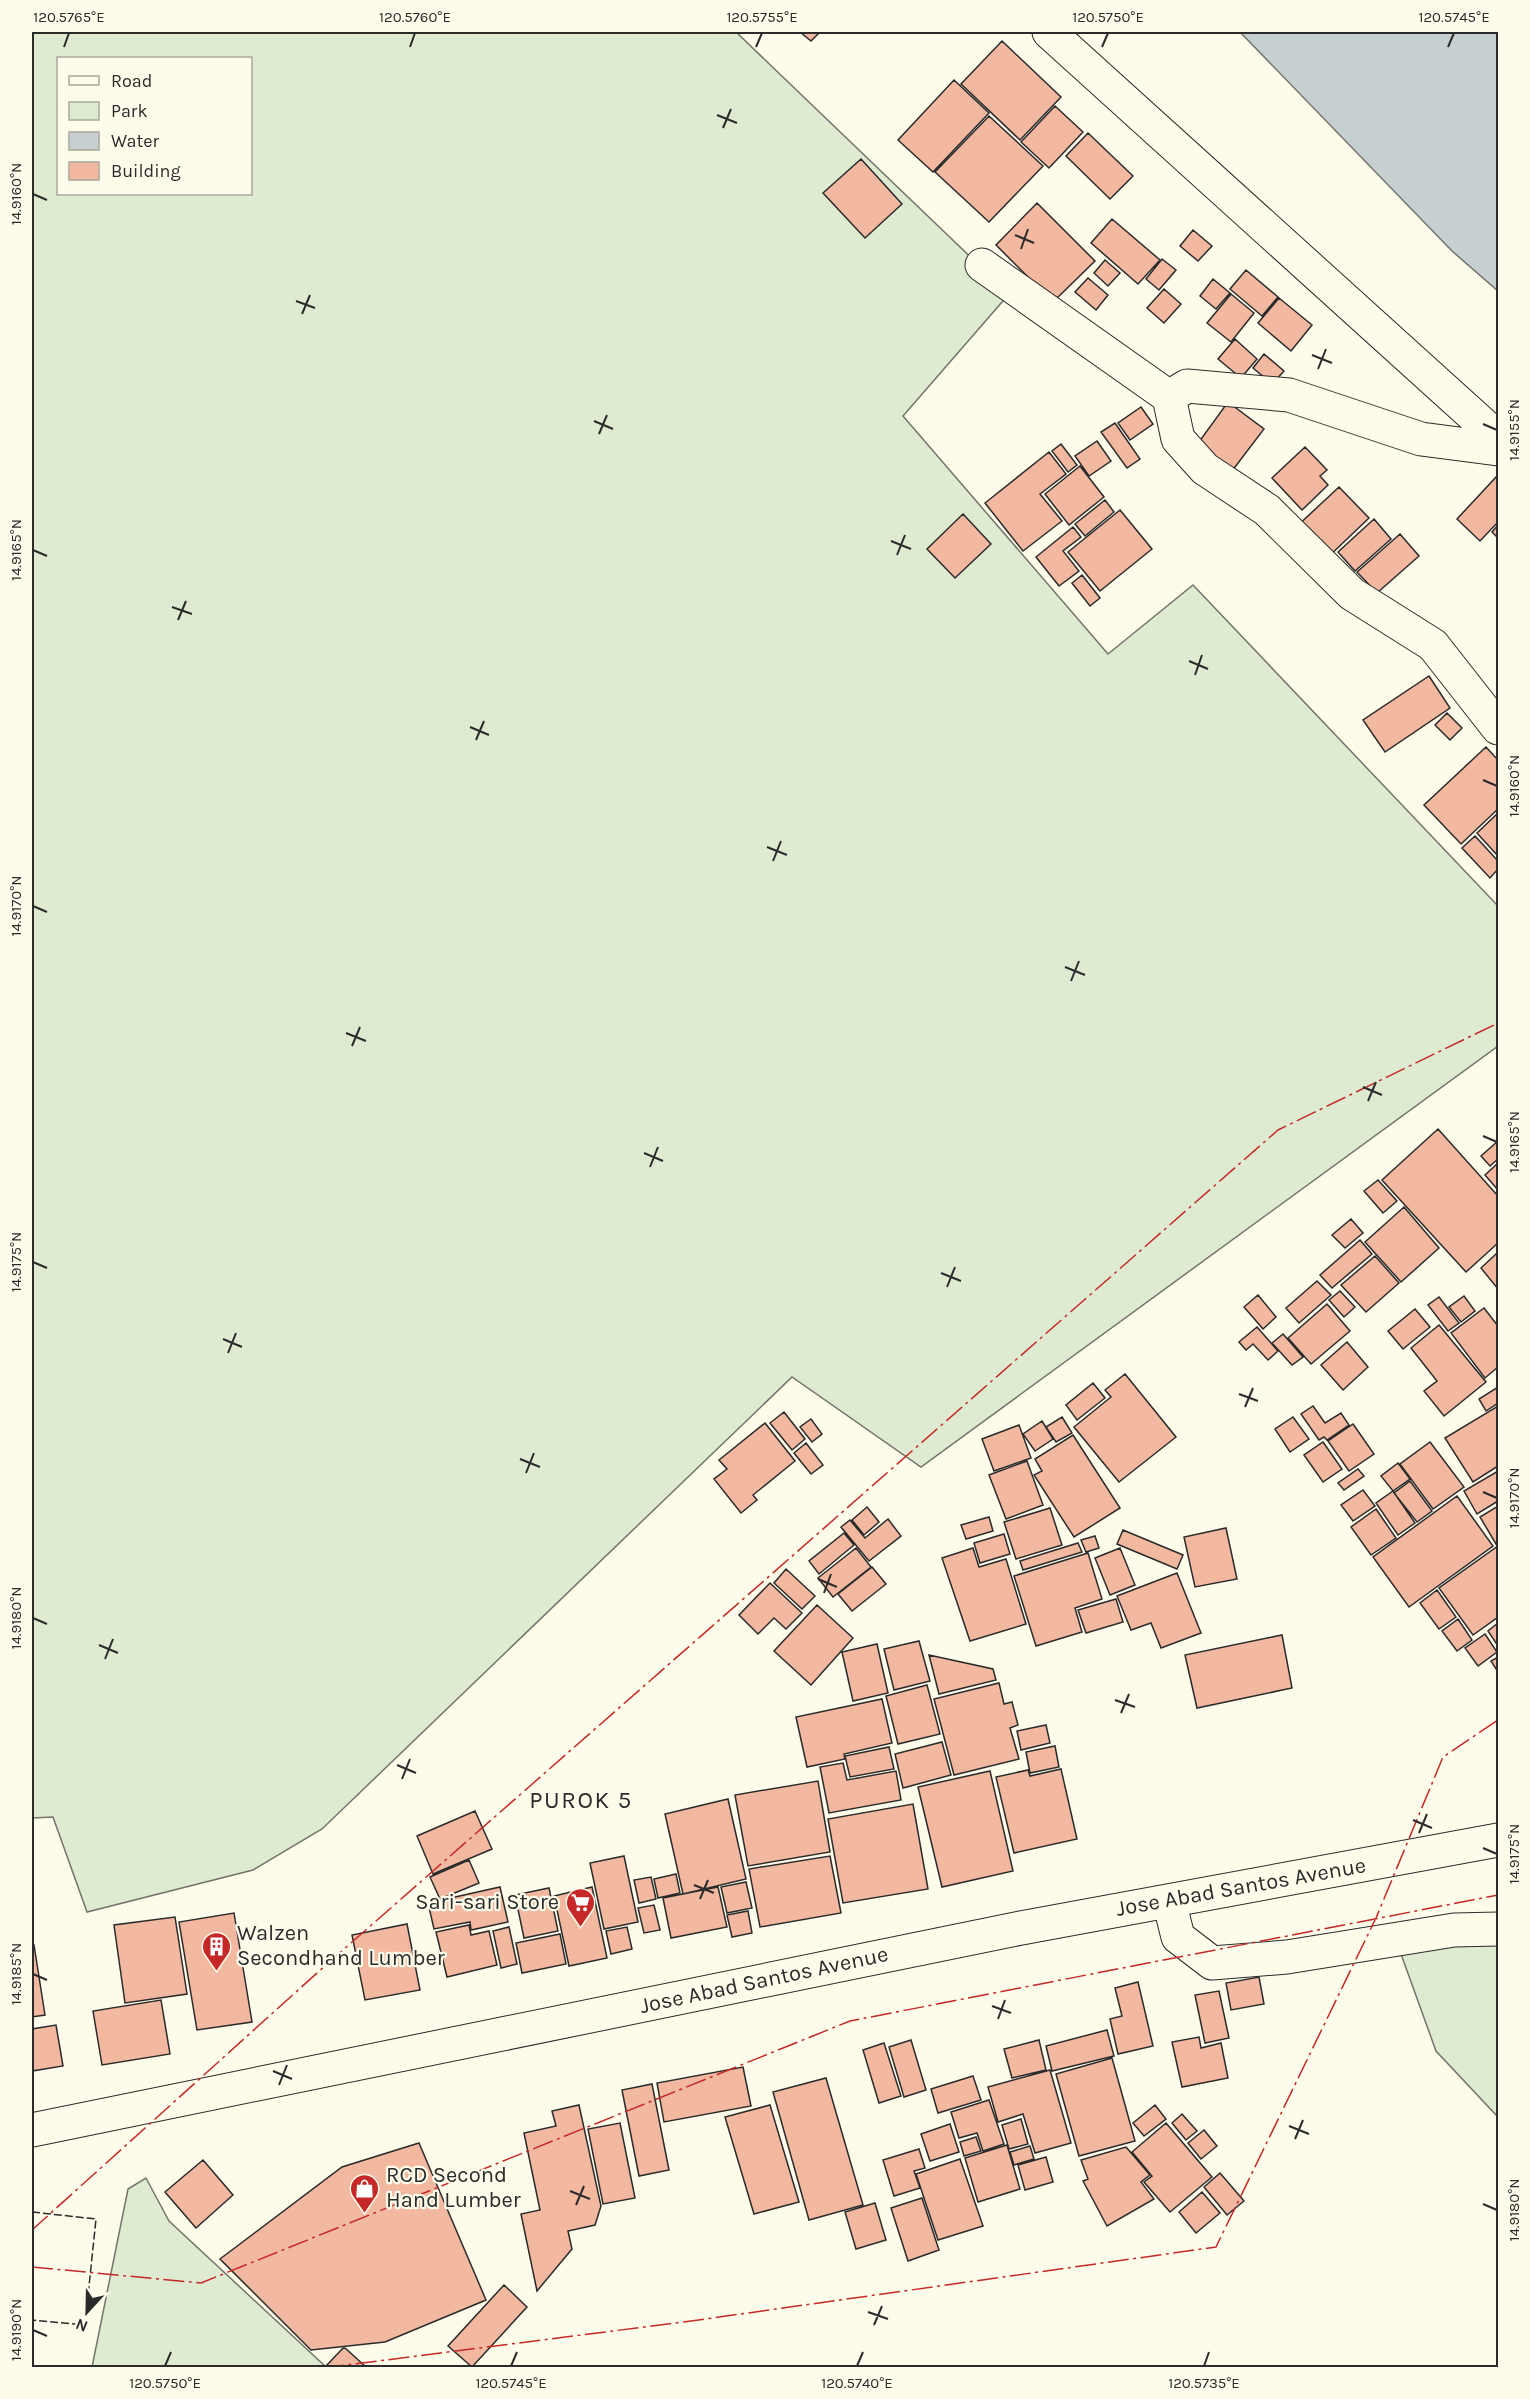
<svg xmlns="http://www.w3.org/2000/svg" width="1530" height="2399" viewBox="0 0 1530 2399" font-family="Karla,sans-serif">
<rect width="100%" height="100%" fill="#fdfbea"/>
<!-- green -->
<path fill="#deebd1" stroke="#74746e" stroke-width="1.5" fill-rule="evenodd" d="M32,32h704l273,262 -106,122 205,238 85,-69 305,321v140l-577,421 -129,-90 -470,452 -69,41 -166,42 -34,-95 -21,1zM58,58h192v136h-192z
M1498,1938v179l-62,-66 -35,-97z
M146,2178l23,43 157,146h-234l36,-178z"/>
<!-- water -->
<path fill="#c7d0d0" stroke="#74746e" stroke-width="1.5" d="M1240,32h258v259l-46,-40z"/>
<!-- building -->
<path fill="#f2b8a0" stroke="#2b2b2b" stroke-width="1.5" d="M800,32h20l-9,9z
M1002,41l59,56 -41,43 -59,-56z
M954,80l35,33 -56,59 -35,-32z
M1055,106l28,26 -34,36 -28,-26z
M989,116l54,50 -54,56 -54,-50z
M1088,133l45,43 -23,23 -44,-43z
M861,159l41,45 -37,34 -42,-45z
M1037,203l58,58 -42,41 -57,-57z
M1112,219l48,41 -22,24 -47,-41z
M1193,230l19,16 -14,15 -18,-15z
M1162,259l14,11 -17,20 -13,-11z
M1105,260l15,13 -12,13 -14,-13z
M1246,270l32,27 -16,19 -32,-27z
M1088,278l20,17 -12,15 -21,-18z
M1213,279l17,14 -14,16 -16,-13z
M1164,289l17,15 -17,19 -17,-15z
M1231,294l23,19 -23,29 -24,-19z
M1279,298l33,27 -21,26 -33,-28z
M1235,339l22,20 -16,19 -23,-19z
M1264,354l20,17 -12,13 -19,-16z
M1228,402l36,27 -32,42 -36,-25z
M1141,407l12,17 -23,16 -12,-17z
M1115,423l25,36 -13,9 -26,-36z
M1097,441l14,20 -22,15 -14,-20z
M1061,444l16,21 -9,7 -16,-21z
M1305,447l22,23 -7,6 8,9 -26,25 -30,-32z
M1049,452l17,22 -26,20 22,27 -39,30 -38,-48z
M1080,466l24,31 -35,28 -24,-31z
M1498,475v47l-18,19 -23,-22z
M1339,487l30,31 -44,42 -31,-31z
M1105,500l9,12 -29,24 -10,-12z
M1120,510l32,39 -52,42 -32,-39z
M963,514l28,30 -36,34 -28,-29z
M1374,519l17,20 -36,32 -17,-19z
M1498,525v13l-6,-6z
M1073,527l8,10 -18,14 16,20 -20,15 -23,-29z
M1400,534l19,22 -42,37 -20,-21z
M1082,575l18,23 -10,8 -18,-23z
M1429,676l21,32 -65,44 -22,-32z
M1447,713l15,15 -12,12 -15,-15z
M1486,747l12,13v49l-37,35 -37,-39z
M1498,813v43l-21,-23z
M1475,836l23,25v8l-8,9 -28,-30z
M1438,1129l60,67v47l-32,29 -84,-92z
M1498,1141v18l-8,7 -9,-10z
M1498,1163v27l-13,-15z
M1378,1180l19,21 -14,12 -19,-22z
M1404,1207l35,41 -38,34 -36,-40z
M1351,1219l12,14 -18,15 -13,-13z
M1360,1240l12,14 -40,34 -12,-13z
M1497,1253l1,1v35l-17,-21z
M1375,1256l24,27 -33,29 -25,-27z
M1317,1281l14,14 -32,28 -13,-15z
M1340,1291l15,16 -11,10 -15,-17z
M1258,1295l18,22 -13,12 -19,-22z
M1464,1296l11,15 -14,11 -12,-15z
M1439,1297l20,26 -11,8 -20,-26z
M1327,1304l23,27 -39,33 -23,-26z
M1484,1308l14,18v41l-13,11 -34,-45z
M1415,1309l15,18 -27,22 -15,-18z
M1439,1325l47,57 -42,34 -20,-25 13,-10 -26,-33z
M1257,1327l21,24 -10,9 -15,-16 -7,6 -7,-8z
M1283,1334l20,23 -11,8 -20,-22z
M1347,1342l21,25 -25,23 -22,-25z
M1125,1374l51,63 -57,45 -45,-55 37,-30 -6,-7z
M1093,1383l12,15 -28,22 -11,-15z
M1498,1387v16l-12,8 -7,-12z
M1313,1406l12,17 16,-10 8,12 -22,15 -3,-3 -5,3 -18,-26z
M1498,1406v60l-25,16 -28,-44z
M784,1412l21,27 -13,11 -22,-27z
M1062,1417l10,16 -16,9 -10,-15z
M1293,1417l16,22 -19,13 -15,-23z
M811,1419l11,15 -10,8 -12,-15z
M1042,1421l11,18 -18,12 -12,-17z
M765,1423l30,38 -42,34 4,5 -16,13 -27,-34 13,-10 -8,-9z
M1353,1424l21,30 -25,17 -21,-30z
M1019,1425l12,33 -37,13 -12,-32z
M1073,1435l47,73 -46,29 -40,-62 8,-4 -7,-12z
M1323,1442l19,27 -19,13 -19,-27z
M1430,1442l34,45 -31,22 -33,-45z
M806,1443l17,22 -12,9 -17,-21z
M1027,1461l16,44 -37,14 -17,-44z
M1398,1463l12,16 -17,12 -12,-15z
M1358,1469l6,7 -20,14 -6,-7z
M1498,1471v30l-21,13 -13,-23z
M1410,1481l22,30 -15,11 -23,-29z
M1363,1490l12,16 -22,15 -12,-16z
M1393,1491l22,32 -17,12 -22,-32z
M1457,1496l36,50 -84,61 -36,-50z
M1498,1506v36l-2,2 -16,-27z
M867,1507l12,15 -15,13 -12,-15z
M1050,1508l12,37 -46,14 -12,-37z
M1376,1509l20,29 -25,17 -20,-28z
M989,1517l4,14 -27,8 -5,-14z
M888,1519l13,17 -32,25 -28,-34 9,-7 15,18z
M1226,1528l11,51 -42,8 -11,-50z
M1123,1530l60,25 -6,14 -60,-25z
M844,1533l10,12 -35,29 -10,-13z
M1004,1534l6,20 -30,9 -6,-20z
M1095,1536l4,12 -13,4 -5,-12z
M1078,1543l4,9 -59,18 -3,-9z
M1498,1546v71l-25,18 -34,-47z
M856,1548l15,19 -38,30 -15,-19z
M973,1548l6,19 27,-8 20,65 -56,17 -28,-83z
M1120,1548l15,37 -25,10 -15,-37z
M1088,1553l14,46 -27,9 7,24 -46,14 -22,-70z
M872,1567l14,17 -34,27 -14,-17z
M786,1569l29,27 -13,13 -28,-26z
M1177,1573l24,60 -40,15 -10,-25 -20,7 -14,-34z
M770,1583l32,30 -16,16 -12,-11 -16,16 -19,-19z
M1437,1590l19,27 -17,12 -19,-26z
M1116,1599l7,23 -37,11 -8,-23z
M817,1605l36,33 -42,47 -37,-34z
M1458,1619l14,21 -15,11 -15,-20z
M1498,1623v23l-10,-15z
M1485,1634l12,18 -19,14 -13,-18z
M1282,1635l10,53 -95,20 -12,-53z
M919,1641l11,40 -36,9 -10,-41z
M877,1644l11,49 -35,8 -11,-49z
M929,1655l64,14 3,11 -57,14z
M1498,1657v15l-7,-11z
M999,1683l5,21 8,-2 6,23 -8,3 9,31 -65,16 -20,-76z
M927,1685l13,49 -42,10 -12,-48z
M882,1699l10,44 -48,11 1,5 -38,8 -11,-50z
M1046,1725l4,18 -29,7 -4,-19z
M942,1742l9,33 -48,13 -8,-34z
M1055,1746l4,21 -29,6 -4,-21z
M889,1747l5,22 -44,8 -5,-21z
M843,1763l4,17 49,-9 5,29 -72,13 -9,-46z
M1061,1769l16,70 -63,14 -18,-76 32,-7 2,6z
M990,1771l23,100 -71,16 -24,-100z
M818,1781l12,71 -82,14 -13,-71z
M728,1799l18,80 -63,15 -18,-80z
M913,1804l15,85 -85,14 -15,-84z
M475,1811l17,38 -59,25 -16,-38z
M624,1856l14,66 -34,7 -14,-66z
M830,1856l11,57 -81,14 -11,-58z
M469,1860l10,23 -39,16 -10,-22z
M676,1874l4,19 -22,5 -4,-19z
M651,1877l5,22 -17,4 -5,-23z
M746,1882l6,26 -25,5 -6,-26z
M500,1887l8,35 -37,8 -1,-8 -36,7 -6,-26z
M592,1887l15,71 -38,8 -15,-70z
M718,1887l9,40 -56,11 -8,-40z
M549,1888l9,43 -34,7 -9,-43z
M654,1905l6,25 -16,3 -6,-25z
M748,1911l4,22 -20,4 -5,-22z
M234,1913l18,109 -55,8 -18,-108z
M175,1917l12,77 -62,9 -11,-78z
M407,1924l13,66 -55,10 -13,-65z
M469,1925l2,10 18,-4 8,34 -50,12 -11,-45z
M509,1927l8,37 -16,4 -8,-37z
M627,1927l5,22 -21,5 -5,-23z
M560,1934l6,30 -44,9 -6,-30z
M32,1945h2l11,70 -13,2z
M1259,1977l5,27 -33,6 -5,-27z
M1138,1982l15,64 -35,8 -8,-35 12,-3 -7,-28z
M1219,1991l10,47 -24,5 -10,-48z
M161,2000l9,54 -68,11 -9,-54z
M56,2025l7,41 -31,5v-42z
M1107,2030l7,26 -62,15 -6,-25z
M1199,2037l2,11 20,-5 7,35 -46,9 -10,-45z
M911,2040l15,50 -22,7 -15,-50z
M1039,2040l7,30 -34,8 -8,-29z
M884,2043l17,53 -22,7 -16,-53z
M1112,2058l23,83 -56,15 -23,-82z
M743,2067l8,39 -87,16 -7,-39z
M1050,2070l21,73 -36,10 -12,-39 -25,8 -10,-35z
M973,2076l8,24 -43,13 -7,-24z
M826,2078l37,127 -54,15 -36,-128z
M652,2084l17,86 -30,6 -17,-86z
M989,2100l15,44 -21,7 -6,-18 -18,5 -8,-26z
M579,2105l22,101 -6,19 -27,6 4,18 -35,42 -16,-77 19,-4 -16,-77 32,-7 -4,-15z
M770,2105l29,97 -45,12 -29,-97z
M1155,2105l11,14 -22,17 -11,-13z
M1182,2114l15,17 -11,9 -14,-17z
M1021,2119l7,25 -19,5 -7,-24z
M620,2123l15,75 -32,6 -15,-75z
M1166,2123l46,54 -42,35 -26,-30 8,-6 -20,-24z
M950,2124l9,28 -29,9 -9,-27z
M1204,2130l13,16 -16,13 -13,-16z
M976,2137l5,14 -17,5 -4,-14z
M419,2143l67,157 -101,42 -74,8 -91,-91 122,-92z
M1007,2145l13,44 -42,13 -13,-44z
M1030,2146l4,13 -20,6 -4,-13z
M1126,2147l24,28 -9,7 13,17 -47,27 -24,-45 5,-2 -7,-19z
M919,2149l6,19 -11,3 6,17 -26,8 -11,-36z
M1046,2157l7,25 -28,8 -7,-25z
M960,2159l23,67 -45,14 -22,-66z
M203,2160l30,35 -37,33 -31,-36z
M1220,2173l24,28 -17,14 -23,-28z
M1202,2192l18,21 -24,20 -17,-21z
M922,2198l17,52 -31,11 -17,-53z
M875,2203l11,37 -30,9 -11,-37z
M504,2285l23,22 -55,60 -24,-21z
M344,2347l23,21h-37l-3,-3z"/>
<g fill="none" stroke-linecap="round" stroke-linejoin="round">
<defs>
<path id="minor" d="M1049,32l449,406
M982,265l187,132 18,-11 102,9 132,44 77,10
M1169,397l9,42 27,30 62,41 85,84 81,51 65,83
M1169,1901l9,36 34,26 75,-6 167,-27 44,-1"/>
<path id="highway" d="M32,2130l989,-202 477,-88"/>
</defs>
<!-- minor casing -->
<use href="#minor" stroke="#2b2b2b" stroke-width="35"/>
<!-- highway casing -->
<use href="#highway" stroke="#2b2b2b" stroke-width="35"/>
<!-- minor -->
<use href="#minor" stroke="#fdfbea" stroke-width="33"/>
<!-- highway -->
<use href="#highway" stroke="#fdfbea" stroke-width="33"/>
<!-- fence -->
<path stroke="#2b2b2b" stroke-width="1.5" stroke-dasharray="8 3" stroke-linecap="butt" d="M32,2212l64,7 -11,106 -53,-5"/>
<!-- power -->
<path stroke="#c62828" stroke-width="1.5" stroke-dasharray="21 4.5 3 4.5" stroke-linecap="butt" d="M32,2230l295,-266 951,-834 220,-107
M32,2267l169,16 649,-262 648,-126
M323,2368l368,-47 525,-74 160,-329 67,-161 55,-37"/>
</g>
<!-- ticks -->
<path fill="none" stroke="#2b2b2b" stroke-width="2" d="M64,47l5,-14M410,47l5,-14M756,47l6,-14M1102,47l6,-14M1448,47l6,-14M717,115l20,8M723,128l8,-19M33,194l14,6M1015,235l19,8M1021,249l7,-20M296,301l19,7M302,314l8,-19M1312,355l20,8M1318,369l8,-20M594,421l19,8M1483,424l14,6M599,434l8,-19M891,541l20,8M33,550l14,6M897,555l8,-20M172,607l20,7M178,620l8,-19M1189,661l19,8M1195,675l7,-20M470,727l19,8M476,740l8,-19M1483,780l14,6M767,847l20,8M773,861l8,-20M33,906l14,6M1065,967l20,8M1071,981l8,-20M346,1033l20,8M352,1046l8,-19M1363,1087l19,8M1368,1101l8,-19M1483,1136l14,6M644,1153l19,8M650,1167l8,-20M33,1262l14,6M941,1273l20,8M947,1287l8,-20M223,1339l19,8M228,1353l8,-20M1239,1394l19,7M1245,1407l8,-19M520,1459l20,8M526,1473l8,-20M1483,1492l14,6M818,1579l19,8M824,1593l7,-19M33,1618l14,6M99,1645l19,8M105,1659l8,-20M1115,1700l20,7M1121,1713l8,-19M397,1765l19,8M402,1779l8,-20M1413,1820l19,8M1419,1833l8,-19M1483,1848l14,6M694,1885l20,8M700,1899l8,-19M33,1974l14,6M992,2006l19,7M998,2019l7,-19M273,2071l19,8M279,2085l8,-20M1289,2126l20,8M1295,2139l8,-19M570,2191l20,8M1483,2204l14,6M576,2205l8,-19M868,2312l20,7M874,2325l8,-19M33,2330l14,6M165,2366l6,-14M511,2366l6,-14M857,2366l6,-14M1204,2366l5,-14"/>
<!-- icons -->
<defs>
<symbol id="supermarket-pin" viewBox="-11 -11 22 30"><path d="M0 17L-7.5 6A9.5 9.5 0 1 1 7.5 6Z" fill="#c62828" stroke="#fdfbea"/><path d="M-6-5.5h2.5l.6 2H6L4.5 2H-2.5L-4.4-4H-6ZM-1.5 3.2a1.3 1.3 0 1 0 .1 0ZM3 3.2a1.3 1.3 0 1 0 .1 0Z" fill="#fff"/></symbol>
<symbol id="building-pin" viewBox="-11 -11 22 30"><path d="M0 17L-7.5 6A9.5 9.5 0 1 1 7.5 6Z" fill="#c62828" stroke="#fdfbea"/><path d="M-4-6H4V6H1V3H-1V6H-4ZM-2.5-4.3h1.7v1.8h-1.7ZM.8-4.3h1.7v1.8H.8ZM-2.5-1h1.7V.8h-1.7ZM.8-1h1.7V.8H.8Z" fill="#fff"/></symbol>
<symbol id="shop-pin" viewBox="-11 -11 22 30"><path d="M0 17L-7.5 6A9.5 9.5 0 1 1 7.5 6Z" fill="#c62828" stroke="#fdfbea"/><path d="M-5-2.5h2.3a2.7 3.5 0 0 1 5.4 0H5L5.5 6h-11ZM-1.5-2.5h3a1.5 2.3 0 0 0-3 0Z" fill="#fff"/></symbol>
</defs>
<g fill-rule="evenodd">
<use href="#supermarket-pin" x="564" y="1886" width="33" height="45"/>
<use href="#building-pin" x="200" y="1930" width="33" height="45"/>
<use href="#shop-pin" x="348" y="2172" width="33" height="45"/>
</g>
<g text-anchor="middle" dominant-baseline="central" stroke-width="4.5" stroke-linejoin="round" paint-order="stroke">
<!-- street labels -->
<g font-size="22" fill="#2b2b2b" stroke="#fdfbea">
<text transform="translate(1241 1887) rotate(-10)">Jose Abad Santos Avenue</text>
<text transform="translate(764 1980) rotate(-12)">Jose Abad Santos Avenue</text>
</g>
<!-- poi labels -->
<g font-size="22" fill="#2b2b2b" stroke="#fdfbea" text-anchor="start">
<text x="559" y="1902" text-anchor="end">Sari-sari Store</text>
<text x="237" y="1933">Walzen<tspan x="237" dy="25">Secondhand Lumber</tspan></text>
<text x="386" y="2175">RCD Second<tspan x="386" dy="25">Hand Lumber</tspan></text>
</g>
<!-- neighbourhood labels -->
<g font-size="24" letter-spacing="1.5" fill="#2b2b2b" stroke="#fdfbea">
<text x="581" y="1800">PUROK 5</text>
</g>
</g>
<!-- border -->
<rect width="1530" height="2399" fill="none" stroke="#fdfbea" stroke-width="66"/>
<!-- legend -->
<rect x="57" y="57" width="195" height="138" fill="#fdfbea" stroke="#a9a89e" stroke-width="1.5"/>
<rect x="69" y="76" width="30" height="9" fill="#fdfbea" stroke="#a9a89e" stroke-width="1.5"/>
<text x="111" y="87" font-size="18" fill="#2b2b2b">Road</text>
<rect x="69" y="102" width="30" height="18" fill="#deebd1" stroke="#a9a89e" stroke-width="1.5"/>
<text x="111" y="117" font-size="18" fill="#2b2b2b">Park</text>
<rect x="69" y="132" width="30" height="18" fill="#c7d0d0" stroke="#a9a89e" stroke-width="1.5"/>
<text x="111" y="147" font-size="18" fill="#2b2b2b">Water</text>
<rect x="69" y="162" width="30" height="18" fill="#f2b8a0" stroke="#a9a89e" stroke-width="1.5"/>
<text x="111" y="177" font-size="18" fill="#2b2b2b">Building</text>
<!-- north arrow -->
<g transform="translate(87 2312) rotate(202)" stroke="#fdfbea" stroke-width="4.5" paint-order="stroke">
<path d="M0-4.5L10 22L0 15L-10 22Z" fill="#2b2b2b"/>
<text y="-9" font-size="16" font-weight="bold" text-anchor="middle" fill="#2b2b2b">N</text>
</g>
<rect x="33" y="33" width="1464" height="2333" fill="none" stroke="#2b2b2b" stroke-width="2"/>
<g font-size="15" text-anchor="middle" fill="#2b2b2b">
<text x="69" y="22">120.5765°E</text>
<text x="415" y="22">120.5760°E</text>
<text x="762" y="22">120.5755°E</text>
<text x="1108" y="22">120.5750°E</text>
<text x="1454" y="22">120.5745°E</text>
<text transform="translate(16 194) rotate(-90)" y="5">14.9160°N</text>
<text transform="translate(1514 430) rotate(-90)" y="5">14.9155°N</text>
<text transform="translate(16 550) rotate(-90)" y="5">14.9165°N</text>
<text transform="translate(1514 786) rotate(-90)" y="5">14.9160°N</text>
<text transform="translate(16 906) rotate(-90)" y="5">14.9170°N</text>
<text transform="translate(1514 1142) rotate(-90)" y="5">14.9165°N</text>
<text transform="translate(16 1262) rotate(-90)" y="5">14.9175°N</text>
<text transform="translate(1514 1498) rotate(-90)" y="5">14.9170°N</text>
<text transform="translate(16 1618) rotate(-90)" y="5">14.9180°N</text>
<text transform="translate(1514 1854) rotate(-90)" y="5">14.9175°N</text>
<text transform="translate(16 1974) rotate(-90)" y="5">14.9185°N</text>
<text transform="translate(1514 2210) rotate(-90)" y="5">14.9180°N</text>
<text transform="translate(16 2330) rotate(-90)" y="5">14.9190°N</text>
<text x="165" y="2388">120.5750°E</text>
<text x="511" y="2388">120.5745°E</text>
<text x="857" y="2388">120.5740°E</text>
<text x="1204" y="2388">120.5735°E</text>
</g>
</svg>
